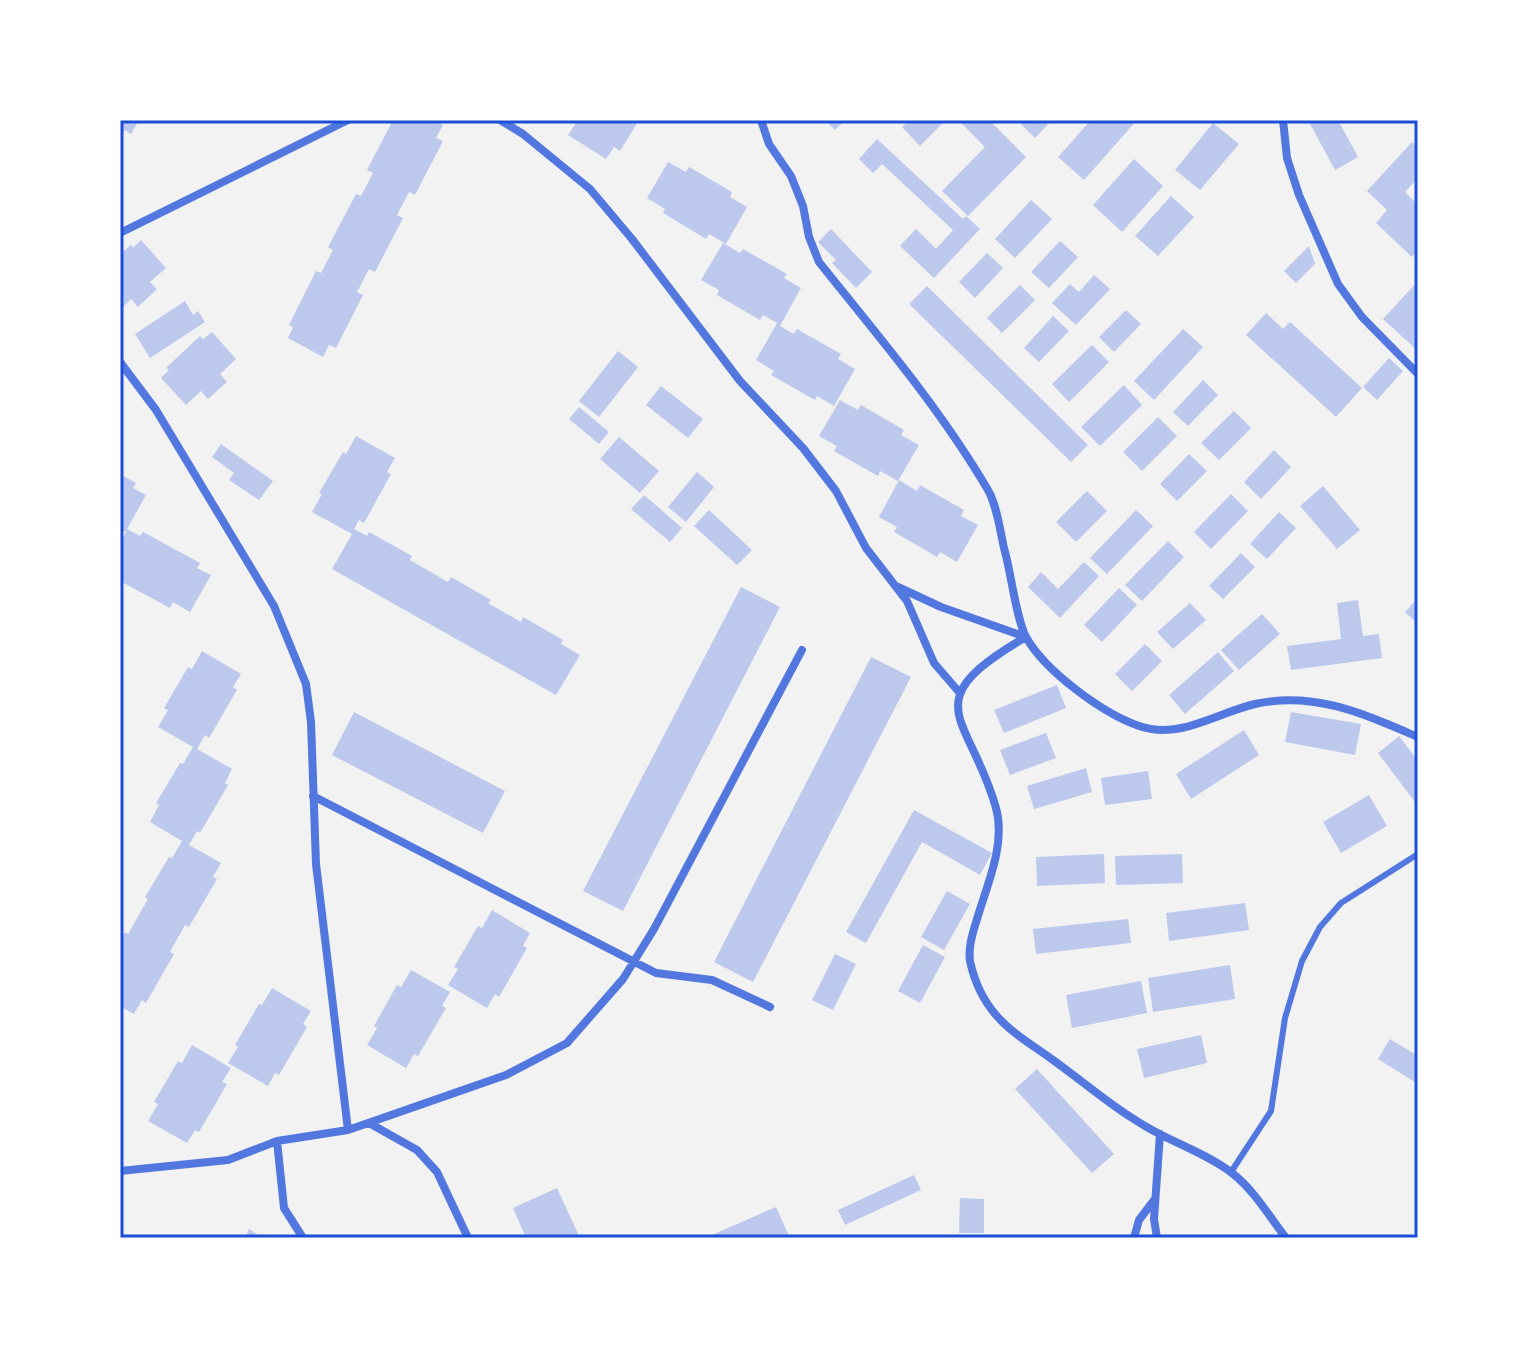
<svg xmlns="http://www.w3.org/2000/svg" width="1538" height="1358" viewBox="0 0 1538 1358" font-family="Merriweather,serif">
<rect width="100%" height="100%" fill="#f2f2f2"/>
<!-- building -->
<path fill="#bdc9ec" d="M120,120h19l-8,14 -6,-4 -5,9z
M393,120h39l11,5 -7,13 7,3 -28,54 -6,-3 -12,23 6,3 -28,54 -6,-3 -12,23 6,3 -27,53 -7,-3 -6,12 -35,-19 5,-11 -4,-2 27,-54 5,2 12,-23 -5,-3 28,-53 5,2 12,-23 -6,-3z
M578,120h61l-19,31 -6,-4 -8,12 -38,-24z
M825,120h20l-10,10z
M909,120h37l-26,26 -18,-19z
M958,120h31l37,37 -58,59 -26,-25 43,-44z
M1017,120h35l-17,18z
M1091,120h46l-53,60 -26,-23z
M1308,120h30l20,37 -23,13z
M1213,123l26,21 -39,46 -25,-20z
M877,139l86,80 3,-3 14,13 -46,49 -34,-32 16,-17 20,20 17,-19 -71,-66 -9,9 -14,-14z
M1412,142l6,6v30l-13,14 13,13v45l-6,7 -36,-34 11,-13 -20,-19z
M1134,159l29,27 -41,46 -29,-27z
M668,162l18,10 3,-5 43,25 -2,5 17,10 -21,37 -17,-10 -3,5 -43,-26 2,-4 -18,-11z
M1171,196l23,21 -36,39 -23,-20z
M1031,200l21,19 -37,39 -20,-19z
M831,229l41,43 -16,16 -24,-25 4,-3 -18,-18z
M141,240l25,28 -16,14 7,7 -19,18 -7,-8 -11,11v-56l11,-9 2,3z
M1060,241l18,16 -29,31 -18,-16z
M723,243l17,10 3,-4 44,25 -3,4 17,10 -21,38 14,8 3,-5 44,25 -3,5 17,10 -21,37 -17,-10 -2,4 -44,-25 3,-4 -18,-11 21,-37 -14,-8 -3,5 -43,-25 2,-5 -18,-10z
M1309,246l6,18 -19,19 -12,-12z
M987,253l16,15 -28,30 -16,-16z
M1094,275l16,14 -34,36 -24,-22 18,-19 9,8z
M1418,281v36l-3,3 3,3v28l-35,-32z
M1020,285l15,15 -33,33 -15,-15z
M927,286l161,159 -17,17 -162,-158z
M185,301l8,14 5,-4 7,11 -55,36 -15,-24z
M1126,310l15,14 -27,28 -15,-15z
M1266,313l17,16 7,-7 72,66 -26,29 -90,-82z
M1053,316l16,15 -30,31 -15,-14z
M1183,329l20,18 -49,53 -20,-19z
M212,332l24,27 -16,15 7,8 -19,17 -7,-8 -15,14 -25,-27 8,-8 -3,-2 34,-32 3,3z
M1092,345l17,17 -40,40 -17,-18z
M618,351l20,16 -39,50 -20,-16z
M1389,358l14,13 -26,29 -14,-13z
M1203,380l15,15 -30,31 -15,-14z
M1124,385l18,20 -42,41 -19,-19z
M661,386l42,33 -15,19 -42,-33z
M840,400l18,10 3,-5 43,25 -3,5 18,10 -21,36 -18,-10 -2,5 -44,-25 3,-5 -18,-10z
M579,407l30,25 -10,12 -30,-25z
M1234,411l17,17 -32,32 -18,-17z
M1158,417l19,19 -35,35 -19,-19z
M356,436l39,22 -8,14 4,2 -27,49 -5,-3 -5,9 13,7 2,-4 43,24 -2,4 38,22 3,-5 40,23 -3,3 33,19 2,-5 40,23 -2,4 19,11 -24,40 -224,-126 20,-35 -40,-22 10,-18 -3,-1 24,-41 3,2z
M619,437l40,34 -19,22 -40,-34z
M221,444l52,37 -14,19 -30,-20 5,-7 -22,-16z
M1274,450l17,17 -30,32 -17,-17z
M1189,454l18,17 -30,30 -17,-17z
M697,472l17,15 -28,35 -18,-15z
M120,474l16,9 -3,5 13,7 -19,34 13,7 3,-4 57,31 -3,5 14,7 -21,37 -17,-10 -3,6 -50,-27 3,-6 -3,-2v-30l6,-11 -6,-3z
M899,480l18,11 3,-6 44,25 -3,6 17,9 -21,37 -17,-10 -3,5 -43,-25 3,-5 -18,-10z
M1323,486l37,44 -23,19 -37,-43z
M1087,491l20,20 -31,31 -20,-20z
M1231,494l17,17 -37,38 -17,-17z
M644,495l38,33 -12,14 -39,-33z
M709,510l43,40 -15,15 -43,-39z
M1136,510l17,16 -46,48 -17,-16z
M1279,512l17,16 -29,31 -17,-15z
M1168,541l16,16 -42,44 -17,-16z
M1241,553l14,14 -32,32 -14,-13z
M1084,562l15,14 -39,42 -32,-31 13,-15 17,17z
M741,587l39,20 -157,304 -40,-20z
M1119,588l18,17 -35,37 -18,-17z
M1418,598v26l-13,-12z
M1358,600l5,36 16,-2 3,24 -91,12 -4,-24 54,-7 -4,-36z
M1190,603l16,17 -33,29 -16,-17z
M1262,614l18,20 -41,36 -18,-20z
M1145,644l17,17 -30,30 -17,-17z
M202,651l39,23 -8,13 4,3 -28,48 -4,-3 -8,14 35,20 -7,14 3,2 -28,48 -3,-2 -8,14 32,18 -8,14 4,2 -28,48 -4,-2 -15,27 4,2 -28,49 -4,-3 -8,14 -14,-8v-65l5,-9 3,2 20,-35 -3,-2 24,-40 3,1 10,-17 -32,-19 9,-17 -3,-2 24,-40 3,1 10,-17 -35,-20 10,-17 -4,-2 24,-41 4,2z
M1218,652l16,19 -49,43 -16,-19z
M871,657l40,20 -158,305 -39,-20z
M1057,685l9,23 -62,25 -10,-23z
M354,712l151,79 -22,42 -151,-78z
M1291,712l70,12 -6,31 -70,-13z
M1244,730l15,25 -68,44 -15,-25z
M1046,733l10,25 -46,17 -10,-25z
M1399,736l19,25v45l-40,-53z
M1086,768l6,24 -58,17 -7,-23z
M1148,771l4,28 -47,6 -4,-27z
M1369,795l18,31 -46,27 -18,-31z
M914,810l78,43 -12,22 -58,-33 -56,101 -20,-11z
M1104,854l1,29 -68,3 -1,-29z
M1182,854l1,29 -67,2 -1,-29z
M947,891l23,13 -26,46 -23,-13z
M1245,903l4,27 -80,11 -3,-28z
M492,910l38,23 -7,13 4,2 -28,49 -4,-3 -8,14 -39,-23 10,-16 -4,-2 24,-41 4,2z
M1128,919l3,24 -95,11 -3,-25z
M923,945l22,12 -25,46 -22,-12z
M835,954l21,10 -23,46 -21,-10z
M1230,965l5,34 -82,13 -5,-34z
M411,970l39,22 -8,14 4,2 -28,48 -4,-2 -8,14 -39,-23 10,-17 -3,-2 23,-41 4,2z
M1141,981l6,32 -75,15 -6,-33z
M272,988l39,23 -8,13 4,3 -28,48 -4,-2 -7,13 -40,-23 10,-16 -3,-2 24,-41 3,1z
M1201,1035l6,28 -63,15 -7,-29z
M1390,1039l28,17v28l-40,-25z
M192,1045l39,23 -9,14 5,2 -28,48 -4,-2 -8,13 -39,-22 10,-17 -4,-2 24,-41 4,2z
M1037,1069l77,85 -22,19 -77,-84z
M914,1175l7,15 -76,35 -7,-15z
M557,1188l23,50h-54l-13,-30z
M960,1198l24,1v34h-25z
M776,1207l14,31h-85z
M249,1229l8,5 3,4h-15z"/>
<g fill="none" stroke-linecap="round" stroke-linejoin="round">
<!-- service -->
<path stroke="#5277de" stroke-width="6" d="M1231,1172l40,-61 14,-93 17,-57 18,-34 21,-24 77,-49"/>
<!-- minor -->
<path stroke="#5277de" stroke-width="8" d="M500,120l23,14 67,55 42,50 108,142 63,67 33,43 30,57 41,53 27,62 25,29
M761,120l8,24 22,32 12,30 6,31 10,25c59,74 121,146 169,228 9,16 12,40 16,58 7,24 12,70 22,89 19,34 76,76 113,89 41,14 77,-13 116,-22 60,-13 109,10 163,33
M1283,120l4,38 12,37 39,89 24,33 56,57
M120,233l228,-113
M120,362l36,48 118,196 32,78 5,38 5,142 32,266
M898,587l43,20 85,30
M1026,637c-114,66 -56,78 -30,171 10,36 -9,77 -19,111 -4,13 -9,28 -7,42 4,19 13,39 26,54 15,18 38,31 57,45 32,23 64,51 99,70 25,14 57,25 80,43 22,17 37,43 54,65
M313,796l343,177 56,7 58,27
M369,1123l48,27 20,22 31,66
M277,1141l7,67 19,30
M120,1171l108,-11 49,-19 71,-11 158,-55 61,-32 56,-64 31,-50 148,-279
M1134,1238l5,-18 16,-21
M1157,1238l-3,-19 6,-85"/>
</g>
<!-- border -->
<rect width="1538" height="1358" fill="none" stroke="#ffffff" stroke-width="244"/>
<rect x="122" y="122" width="1294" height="1114" fill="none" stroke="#1d4ed8" stroke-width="3"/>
</svg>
